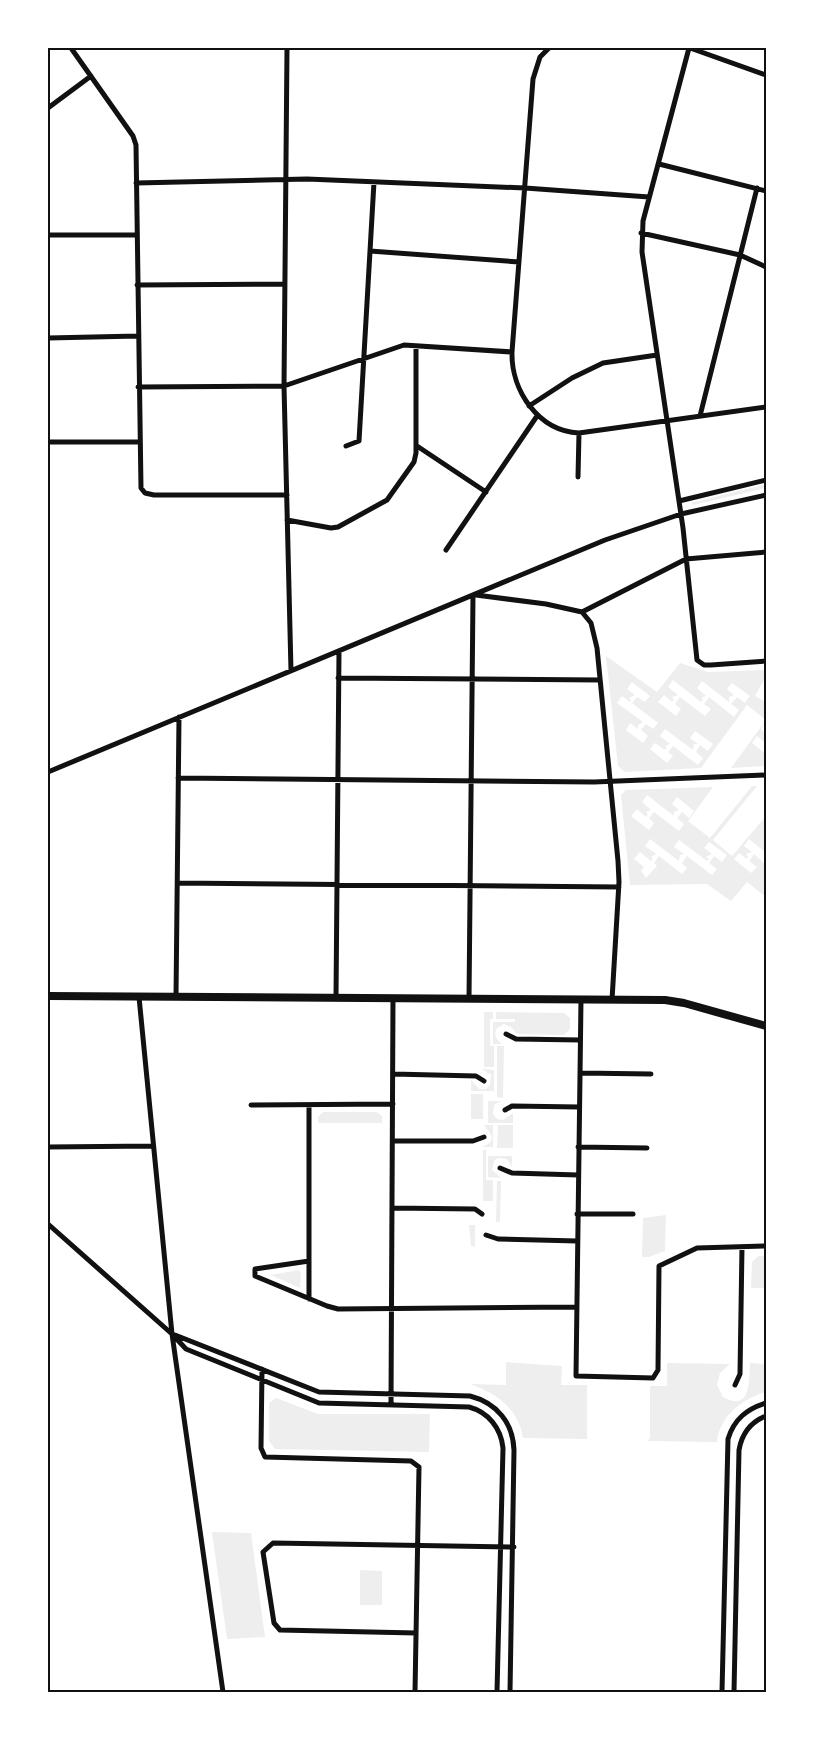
<svg xmlns="http://www.w3.org/2000/svg" width="814" height="1740" viewBox="0 0 814 1740" font-family="'Sofia Sans Condensed',sans-serif">
<rect width="100%" height="100%" fill="#fff"/>
<!-- green -->
<path fill="#eee" fill-rule="evenodd" d="M766,484v4l-73,17 -2,-2z
M606,656l51,36 23,-29 28,9 58,-2v10h-2l-9,16 11,6v18l-19,-15 -46,63 -76,4 -7,-6zM673,680l28,22 2,-2 -2,-2 5,-2 -9,-8 5,-7 27,21v-5l5,-2 -7,-6 5,-6 18,13 -5,7 -8,-6 -6,7 8,6 -5,7 -25,-20 -5,7 7,5 -6,7 -25,-19 -5,7 6,5 -5,7 -18,-14 6,-7 8,7 2,-3 -2,-2 6,-2 -10,-8zM632,682l18,14 -5,6 -8,-5 -5,6 26,20 -5,6 -7,-5 -5,6 7,6 -5,7 -17,-13 4,-7 8,6v-4l5,-3 -26,-19 5,-7 8,6 1,-2 -2,-2 6,-3 -8,-6zM665,729l28,21 1,-6h4l-8,-6 5,-7 18,13 -5,7 -8,-6 -4,7 7,6 -5,7 -25,-19 -5,6 5,4 -6,7 -17,-14 5,-6 10,7 2,-2 -2,-2 5,-2 -10,-8z
M766,720l-5,9 5,5 -2,4 2,2 -2,2 -7,-6 -5,7 14,11v12l-35,2z
M752,786h5l-44,54 19,16 34,-40v37l-17,-14 -5,7 8,6 -6,2 2,3 -1,2 -8,-6 -5,6 17,14 6,-6 -8,-6 5,-7 12,11v32l-19,-15 -16,19 -24,-17 -77,1 -9,-90 5,-5 87,-3 -25,34 22,17zM647,795l27,21v-4l5,-2 -7,-6 5,-7 17,14 -5,7 -7,-6 -5,6 7,6 -5,7 -25,-19 -5,6 5,5 -5,7 -18,-14 6,-7 9,8 2,-3 -2,-2 5,-2 -9,-8zM650,839l29,22 1,-6 4,-1 -10,-7 5,-7 28,21 2,-2 -3,-2 6,-3 -8,-6 5,-6 18,13 -5,7 -8,-6 -5,7 8,6 -5,6 -25,-19 -5,7 5,5 -5,6 -23,-18 -5,7 3,3 -11,12 -5,-7 3,-4 -10,-8 6,-7 11,9 2,-2 -2,-2 5,-3 -11,-8z
M484,1012h9v7h-3v27h4v21h-10z
M496,1012l68,1 6,5v11l-6,6 -47,-1 -6,-7 -7,-3 -7,4c-4,7 -1,11 5,16h-9v-22h22v-3h-19z
M497,1046h7l-1,52 -6,-1z
M482,1069l12,1v21h-23v-11l8,9h7l4,-4 1,-10z
M471,1094h12v25h-12z
M488,1101h13l-7,4 -1,9 4,5 6,1 10,-7v10h-25z
M323,1112h54l5,4v7h-64v-6z
M484,1125h9v22h-11c17,-7 8,-13 2,-22z
M498,1125h15v23h-16z
M483,1150h3v30h7v21h-10z
M488,1156h24v11l-5,-8 -9,-1 -4,3 -2,9 9,8 -13,-1z
M497,1181h4l-1,41h-4z
M666,1215l-1,36 -16,6h-7l1,-39z
M469,1225h6v22l-4,-1z
M758,1256h8v32h-15l1,-26z
M299,1270l2,4 -1,14 -29,-13z
M506,1362l56,4 -1,19h26v54l-64,-1c-4,-29 -27,-45 -53,-54l36,1z
M667,1363l63,1 -10,9 -3,12 6,12c28,16 26,-16 27,-34l16,1v28c-23,6 -47,25 -49,50l-69,-1 2,-4v-51h17z
M276,1398l42,16h112l-1,38 -154,-3 -6,-8v-38z
M212,1532l39,1 14,104 -38,2z
M360,1570l22,1v34h-22z"/>
<g fill="none" stroke-linecap="round" stroke-linejoin="round">
<!-- minor -->
<path stroke="#111" stroke-width="5" d="M71,48l62,88 3,9 5,343 4,5 9,2h133
M287,48l-3,338 7,285
M549,48l-9,9 -7,22 -21,273c-1,38 26,79 67,81l187,-26
M689,48l-46,173 -1,31 41,276 14,132 7,5h7l55,-4
M690,48l76,27
M48,108l43,-32
M659,164l107,27
M136,183l171,-4 218,9 124,9
M641,233l99,22 26,12
M48,235h89
M370,251l149,11
M137,285l148,-1
M48,338l90,-2
M138,387l146,-1 120,-41 108,7
M529,406l43,-28 31,-15 54,-8
M700,416l57,-228
M48,442h91
M346,446l13,-5 15,-259
M417,446l69,46
M578,477l1,-44
M679,501l87,-21
M287,520l44,8 7,-1 49,-27 27,-38 2,-9v-107
M446,550l91,-134
M476,595l70,9 36,8
M582,612l9,11 6,25 21,213 1,21 -7,118
M582,612l104,-53 80,-7
M338,678l262,2
M48,772l557,-232 76,-26 85,-19
M178,778l416,4 172,-7
M177,883l442,4
M139,997l33,337 51,358
M176,997l3,-280
M336,998l3,-347
M469,999l4,-404
M581,1000l-5,376 77,2 5,-8 1,-104 38,-18 69,-2
M506,1034l10,5 64,1
M580,1073l71,1
M393,1074l83,2 8,5
M251,1105l142,-1
M309,1105v194
M505,1110l7,-4 67,1
M393,1141h80l11,-4
M48,1147l105,-1
M578,1147l69,1
M500,1168l12,5 66,2
M392,1208l83,1 7,5
M577,1214h56
M48,1224l124,110 14,15 133,54 150,4c19,5 32,21 34,41l-6,244
M486,1235l12,4 79,2
M309,1261l-54,8v7l72,30 11,3 237,-2
M175,1335l144,57 151,4c27,7 43,27 44,54l-4,242
M262,1369l-1,79 4,9 146,4 8,6 -4,225
M735,1385l5,-11 2,-127
M391,1405l2,-407
M416,1633l-136,-3 -6,-7 -11,-71 10,-9 241,4
M722,1692l6,-253c6,-20 19,-30 38,-36
M734,1692l5,-242c3,-17 12,-28 27,-34"/>
<!-- secondary -->
<path stroke="#111" stroke-width="8" d="M48,996l617,4 19,3 82,23"/>
</g>
<!-- border -->
<rect width="814" height="1740" fill="none" stroke="#ffffff" stroke-width="98"/>
<rect x="49" y="49" width="716" height="1642" fill="none" stroke="#111" stroke-width="2"/>
</svg>
